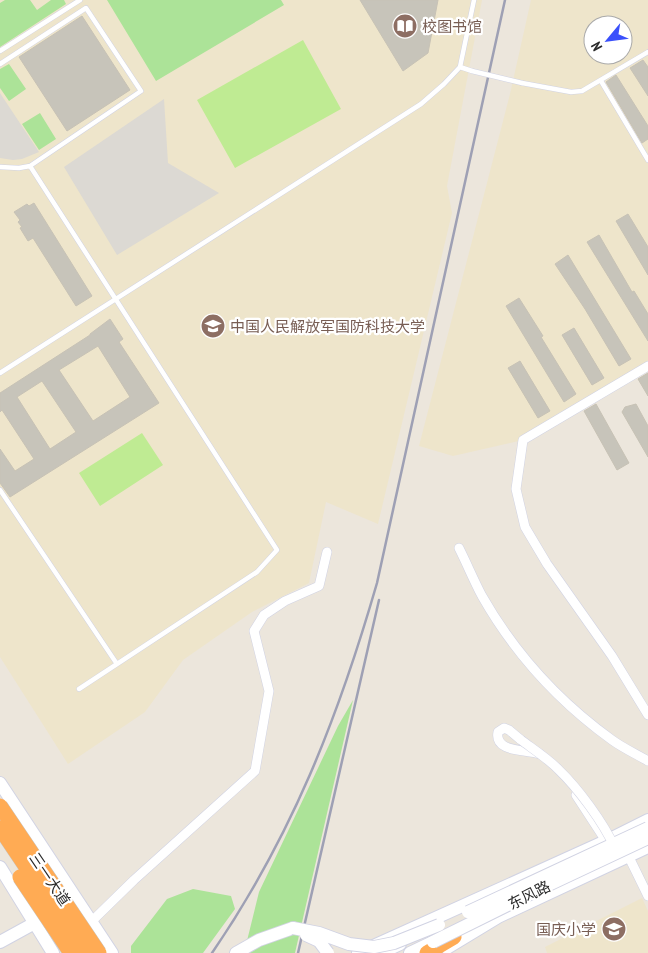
<svg xmlns="http://www.w3.org/2000/svg" width="648" height="953" viewBox="0 0 648 953" font-family="'PT Sans Narrow','Noto Sans SC',sans-serif">
<rect width="100%" height="100%" fill="#ece6dc"/>
<!-- education -->
<path fill="#eee5cb" fill-rule="evenodd" d="M0,0h482l-35,186 5,27 -74,311 -52,-22 -17,81 -57,29 -69,48 -38,52 -77,52 -68,-107z
M531,0h117v366l-125,74 -70,16 -34,-10 91,-352zM593,25h30v30h-30z
M642,898l6,13v42h-101l-2,-6z"/>
<!-- green -->
<path fill="#ace398" d="M5,0h25l7,10 14,-10h13l2,4 -66,43v-44z
M107,0h174l3,5 -128,76z
M9,64l17,25 -17,12 -9,-13v-19z
M40,113l16,26 -17,11 -17,-26z
M353,700l-58,253h-51l15,-61 79,-166z
M193,889l38,7 4,13 -32,44h-72v-7l36,-47z"/>
<!-- pitch -->
<path fill="#bfeb93" d="M303,40l38,69 -106,59 -38,-68z
M142,433l21,32 -63,41 -21,-33z"/>
<!-- plaza -->
<path fill="#dcd9d3" d="M0,93l39,59 -17,7 -9,1 -13,-2z
M164,99l4,64 51,30 -102,62 -53,-88z"/>
<!-- building -->
<path fill="#c7c4ba" stroke="#c7c2b5" fill-rule="evenodd" d="M360,0h78l-10,53 -25,18z
M82,16l48,74 -63,41 -48,-74z
M643,60l5,7v29l-18,-28z
M616,75l32,51v13l-6,4 -36,-61z
M34,203l58,93 -16,10 -43,-68 -5,3 -8,-13 2,-1 -4,-5 2,-2 -6,-8 13,-8 2,2z
M628,214l20,33v28l-32,-54z
M599,235l33,57 2,-1 14,23v27l-61,-99z
M568,255l63,104 -12,7 -34,-57 -30,-45z
M519,298l24,38 -2,1 35,57 -12,8 -58,-96z
M110,319l13,20 -4,3 40,61 -149,94 -10,-14v-34l15,22 19,-12 -32,-49 -2,2v-19l90,-58v-1zM98,346l32,51 -37,24 -34,-51zM42,381l34,51 -26,17 -33,-52z
M574,328l30,50 -12,7 -30,-50z
M520,361l30,50 -12,7 -30,-50z
M648,373v23l-10,-17z
M596,404l33,59 -12,7 -33,-59z
M636,404l12,22v31l-26,-45 3,-5z"/>
<g fill="none" stroke-linecap="round" stroke-linejoin="round">
<defs>
<path id="lane" d="M0,51l80,-51
M0,64l86,-56 55,83 -111,75
M460,67l12,4
M601,81l47,79
M522,83l49,9 11,-1 66,-39
M0,167l19,1 11,-2 247,384 -20,22 -178,117
M0,373l421,-269 23,-20 16,-17 14,-67
M0,490l117,174"/>
<path id="street" d="M648,366l-125,74 -7,49 9,38 22,37 65,92 36,59
M459,548c8,16 15,33 23,48 33,58 76,105 130,144 11,8 24,14 36,21
M521,740l-12,-10 -5,-2 -6,4c-4,21 28,17 42,22
M576,795l30,46
M626,851l22,45
M92,921l42,-41 121,-109 14,-80 -15,-60 10,-16 21,-14 34,-15 8,-34"/>
<path id="secondary" d="M0,783l112,170
M0,867l53,86
M0,942l42,-23
M447,948l51,-31 150,-70
M236,953l23,-13 34,-12
M358,953l248,-112 42,-21
M381,953l19,-9
M410,953l23,-11"/>
<path id="highway" d="M427,953l27,-16"/>
</defs>
<!-- lane casing -->
<use href="#lane" stroke="#d1d3e3" stroke-width="5.5"/>
<!-- street casing -->
<use href="#street" stroke="#d1d3e3" stroke-width="10"/>
<!-- secondary casing -->
<use href="#secondary" stroke="#d1d3e3" stroke-width="14"/>
<!-- highway casing -->
<use href="#highway" stroke="#c8c8c8" stroke-width="16"/>
<!-- lane -->
<use href="#lane" stroke="#fff" stroke-width="4.5"/>
<!-- street -->
<use href="#street" stroke="#fff" stroke-width="9"/>
<!-- secondary -->
<use href="#secondary" stroke="#fff" stroke-width="12"/>
<!-- highway -->
<use href="#highway" stroke="#ffab54" stroke-width="15"/>
<!-- rail -->
<path stroke="#9ea0b4" stroke-width="2.5" d="M212,953c80,-117 126,-235 165,-370l128,-583
M298,953l81,-353"/>
<defs>
<path id="lane-bridge" d="M472,71l50,12"/>
<path id="street-bridge" d="M521,740c12,9 26,18 37,29 20,19 45,53 57,79"/>
<path id="secondary-bridge" d="M468,912l180,-84
M293,928l26,5 30,11 25,3 20,-4 45,-18
M306,935l13,6 9,12
M433,942l111,-55 104,-49"/>
<path id="highway-bridge" d="M0,806l99,147
M0,828l84,125
M20,877l51,76"/>
</defs>
<!-- lane-bridge casing -->
<use href="#lane-bridge" stroke="#d1d3e3" stroke-width="5.5" stroke-linecap="butt"/>
<!-- street-bridge casing -->
<use href="#street-bridge" stroke="#d1d3e3" stroke-width="10" stroke-linecap="butt"/>
<!-- secondary-bridge casing -->
<use href="#secondary-bridge" stroke="#d1d3e3" stroke-width="14" stroke-linecap="butt"/>
<!-- highway-bridge casing -->
<use href="#highway-bridge" stroke="#c8c8c8" stroke-width="16" stroke-linecap="butt"/>
<!-- lane-bridge -->
<use href="#lane-bridge" stroke="#fff" stroke-width="4.5"/>
<!-- street-bridge -->
<use href="#street-bridge" stroke="#fff" stroke-width="9"/>
<!-- secondary-bridge -->
<use href="#secondary-bridge" stroke="#fff" stroke-width="12"/>
<!-- highway-bridge -->
<use href="#highway-bridge" stroke="#ffab54" stroke-width="15"/>
</g>
<!-- icons -->
<defs>
<symbol id="library-disc" viewBox="-11 -11 22 22"><circle r="9.5" fill="#8d6e63" stroke="#fff"/><path d="M-6-4Q-3-5.5-.7-3.5V5Q-3 3-6 4ZM6-4Q3-5.5 .7-3.5V5Q3 3 6 4Z" fill="#fff"/></symbol>
<symbol id="university-disc" viewBox="-11 -11 22 22"><circle r="9.5" fill="#8d6e63" stroke="#fff"/><path d="M0-5L7-2L0 1L-7-2ZM-4 1L0 2.5L4 1V4Q0 6-4 4Z" fill="#fff"/></symbol>
<symbol id="school-disc" viewBox="-11 -11 22 22"><circle r="9.5" fill="#8d6e63" stroke="#fff"/><path d="M0-5L7-2L0 1L-7-2ZM-4 1L0 2.5L4 1V4Q0 6-4 4Z" fill="#fff"/></symbol>
</defs>
<g fill-rule="evenodd">
<use href="#library-disc" x="391" y="12" width="28" height="28"/>
<use href="#university-disc" x="199" y="312" width="28" height="28"/>
<use href="#school-disc" x="600" y="915" width="28" height="28"/>
</g>
<g text-anchor="middle" dominant-baseline="central" stroke-width="4.5" stroke-linejoin="round" paint-order="stroke">
<!-- education labels -->
<g font-size="15" fill="#785e54" stroke="#fff" text-anchor="start">
<text x="422" y="26">校图书馆</text>
<text x="230" y="326">中国人民解放军国防科技大学</text>
<text x="596" y="929" text-anchor="end">国庆小学</text>
</g>
<!-- street labels -->
<g font-size="15" fill="#2a2a2a" stroke="#fff">
<text transform="translate(50 879) rotate(56)">三一大道</text>
<text transform="translate(529 895) rotate(-27)">东风路</text>
</g>
</g>
<!-- north arrow -->
<g transform="translate(608 40) rotate(241)"><circle r="24" fill="#ffffff" stroke="#aaaaaa"/>
<path d="M0-4L9 19L0 12L-9 19Z" fill="#3a50fb"/>
<text y="-8" font-size="14" font-weight="bold" text-anchor="middle" fill="#2a2a2a">N</text>
</g>
</svg>
